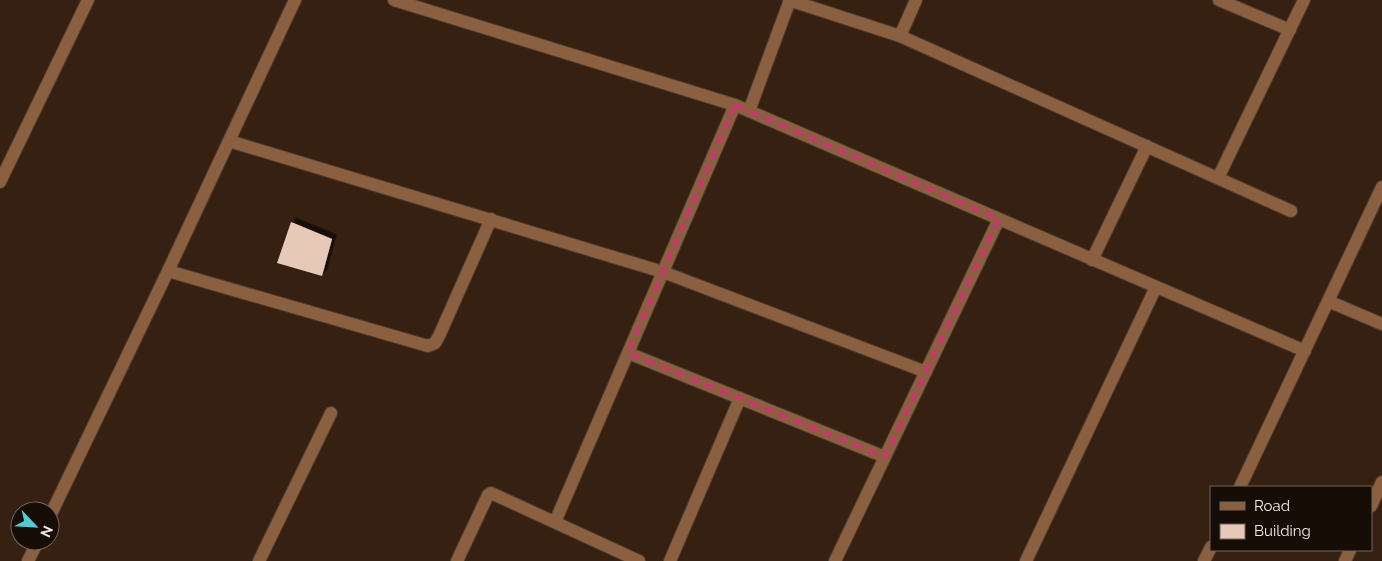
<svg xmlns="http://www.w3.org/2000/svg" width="1382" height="561" viewBox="0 0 1382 561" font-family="Raleway,sans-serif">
<defs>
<filter id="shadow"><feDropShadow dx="4.5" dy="-4.5" stdDeviation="0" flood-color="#0009"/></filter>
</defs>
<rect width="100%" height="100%" fill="#352011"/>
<!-- building -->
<path fill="#e6cab7" filter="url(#shadow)" d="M291,222l41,17 -10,37 -45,-13z"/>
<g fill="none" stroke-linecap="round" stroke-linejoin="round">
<defs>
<path id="minor" d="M394,0l341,105 570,246
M789,0l111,36
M916,0l-16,36 391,175
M1219,0l71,30
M749,111l41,-111
M229,141l434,131 263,100
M1218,178l86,-178
M0,182l88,-182
M1092,260l55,-114
M168,271l260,75 7,-3 4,-7 52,-117
M1328,301l54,23
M628,353l257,104
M1240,487l142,-300
M1371,506l11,-24
M50,516l118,-245 127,-271
M555,522l180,-417
M28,561l10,-20
M259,561l72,-148
M457,561l31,-66 3,-2 148,68
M670,561l70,-163
M835,561l164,-342
M1026,561l130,-274
M1204,561l7,-14
M1345,561l5,-11"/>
</defs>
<!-- minor casing -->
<use href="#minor" stroke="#503c2e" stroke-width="14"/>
<!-- minor -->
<use href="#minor" stroke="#8b6041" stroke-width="12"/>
</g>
<!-- marked area -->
<path fill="none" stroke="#ca376f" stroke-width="4" stroke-dasharray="10 6" stroke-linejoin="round" d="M735,105l264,114 -114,238 -257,-104z"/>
<!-- legend -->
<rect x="1210" y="486" width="162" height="65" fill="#160d06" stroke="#70655d"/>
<rect x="1220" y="502" width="25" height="8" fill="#8b6041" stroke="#70655d"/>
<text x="1254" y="511" font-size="15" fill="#f7e8df">Road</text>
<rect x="1220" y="524" width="25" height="15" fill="#e6cab7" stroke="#70655d"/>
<text x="1254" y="536" font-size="15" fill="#f7e8df">Building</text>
<!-- north arrow -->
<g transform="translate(35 526) rotate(115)"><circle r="24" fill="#160d06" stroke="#70655d"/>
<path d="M0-4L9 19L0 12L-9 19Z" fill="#51ccd3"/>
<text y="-8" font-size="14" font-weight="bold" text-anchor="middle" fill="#f7e8df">N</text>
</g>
</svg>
